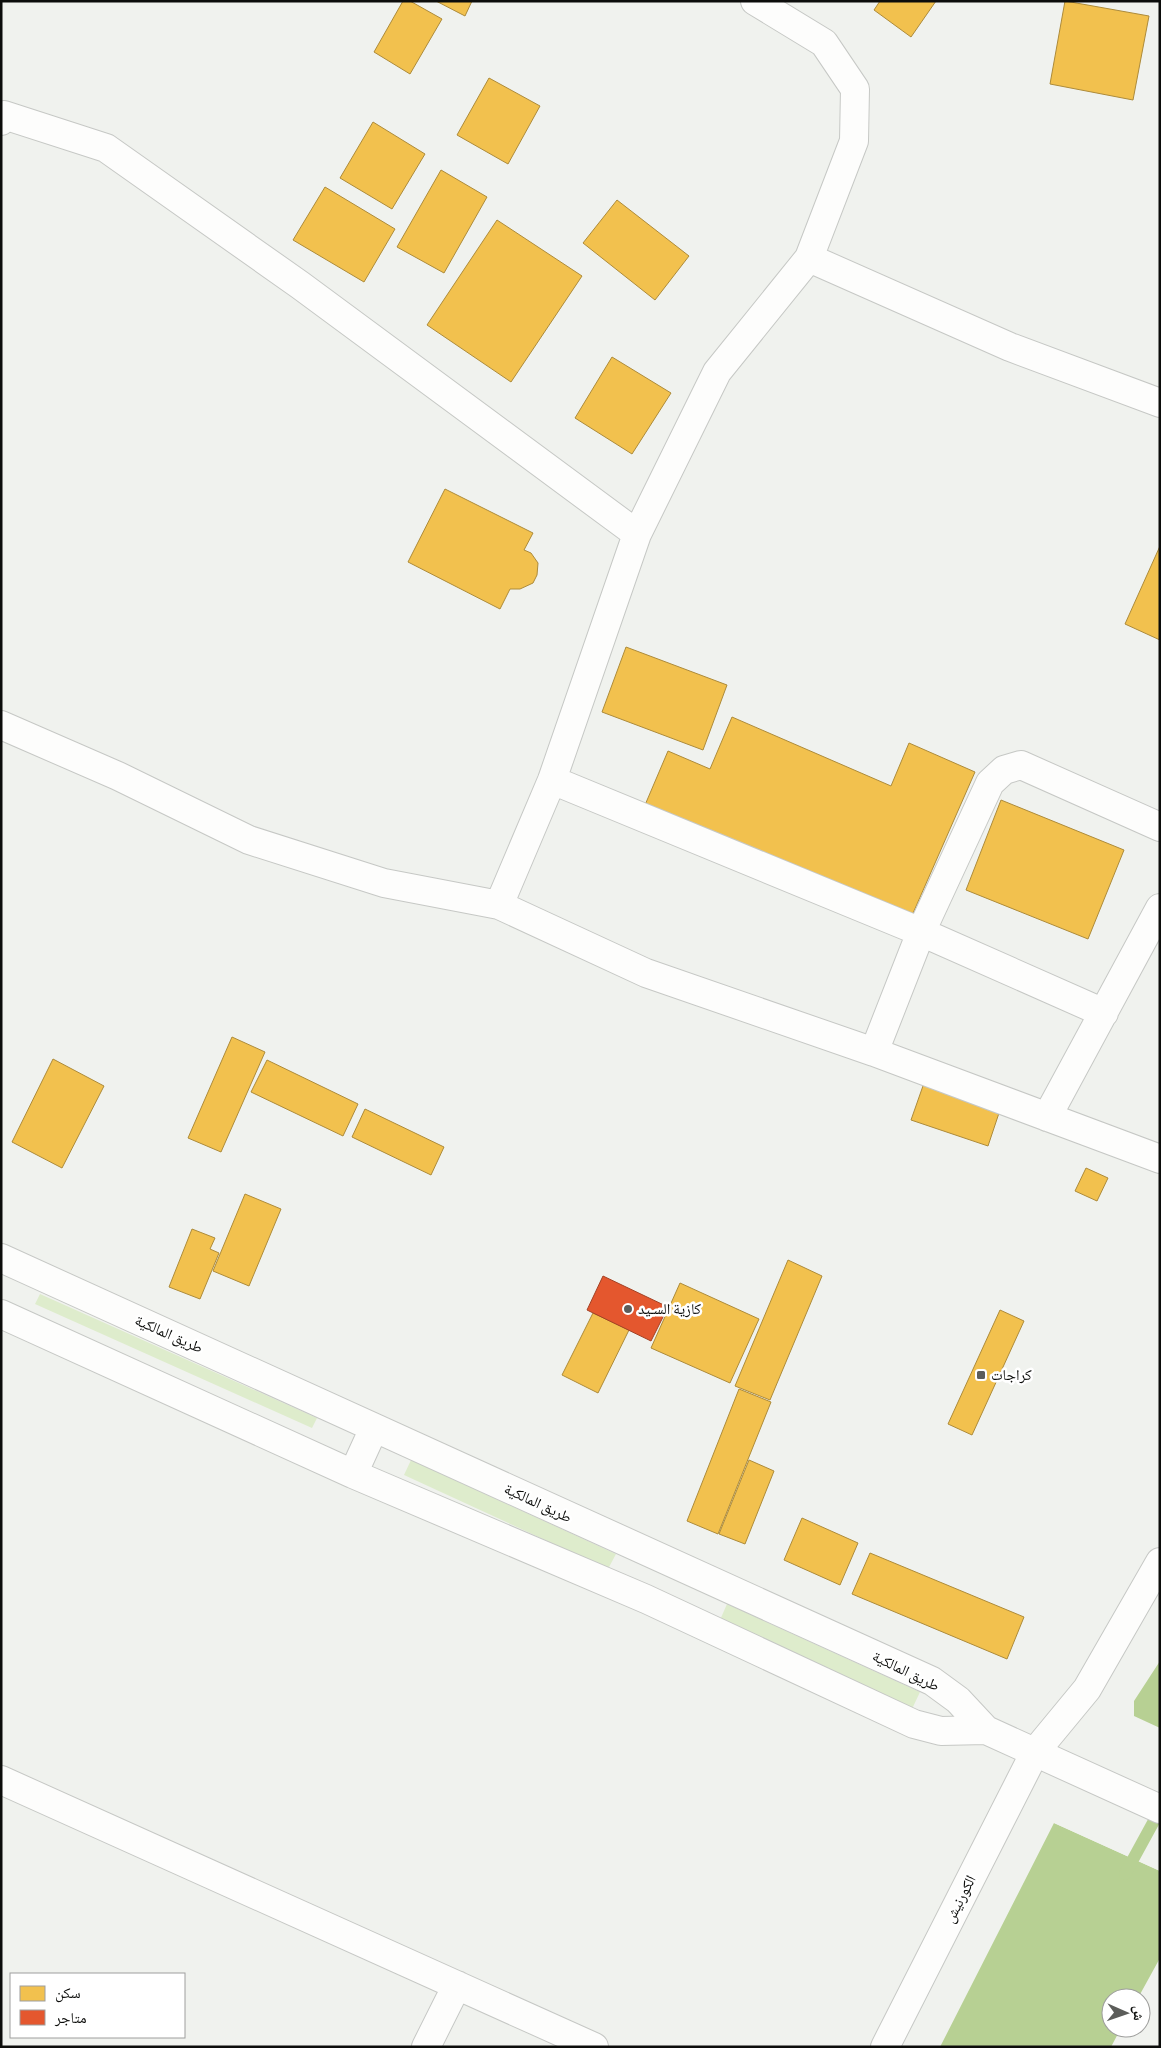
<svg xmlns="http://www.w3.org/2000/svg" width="1161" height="2048" viewBox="0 0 1161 2048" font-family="'Crimson Pro','Noto Naskh Arabic',serif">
<rect width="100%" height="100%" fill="#f0f2ee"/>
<!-- green -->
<path fill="#deeccc" d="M40,1294l277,124 -5,10 -277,-124z
M411,1460l205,94 -8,15 -204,-94z
M727,1604l193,88 -8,17 -192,-89z"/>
<!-- water -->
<path fill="#b7d093" d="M1160,1661v67l-26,-12v-15z
M1054,1823l106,48v87l-22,40h-27v30h10l-10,19h-171z"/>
<!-- pier -->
<path fill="#f0f2ee" d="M1055,1821l105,47v3l-106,-48z"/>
<!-- homes -->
<path fill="#f2c14e" stroke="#ad8b3a" d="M403,1h7l32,18 -32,55 -36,-22z
M436,1h36l-7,15z
M880,1h56l-25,36 -37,-27z
M1065,1l84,15 -16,84 -83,-16z
M489,78l51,28 -32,58 -51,-29z
M373,122l52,32 -33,55 -52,-31z
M441,170l46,27 -43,76 -47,-26z
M325,187l70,42 -31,53 -71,-42z
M617,200l72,56 -34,44 -72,-57z
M497,220l85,56 -71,106 -84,-57z
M612,357l59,36 -39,61 -57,-36z
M445,489l88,44 -9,17 7,3 7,10 -1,12 -4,8 -13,6h-10l-10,20 -92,-47z
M1160,546v94l-35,-16z
M626,647l101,38 -24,65 -101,-38z
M732,717l159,69 18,-43 66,29 -65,148 -265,-115 23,-54 42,18z
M1001,800l123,50 -36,89 -122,-49z
M232,1037l33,15 -44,100 -33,-14z
M53,1059l51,27 -42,82 -50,-26z
M267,1060l91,44 -15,32 -92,-44z
M924,1083l76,27 -12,36 -77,-26z
M365,1109l79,38 -13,28 -79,-38z
M1086,1168l22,10 -11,23 -22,-10z
M245,1194l36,15 -32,77 -36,-15z
M192,1229l23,9 -5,11 9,4 -19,46 -31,-12z
M788,1260l34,16 -52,124 -35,-14z
M680,1283l79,36 -29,64 -79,-35z
M1000,1310l24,11 -52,114 -24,-11z
M593,1313l36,17 -31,63 -36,-18z
M739,1389l32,13 -53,132 -31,-13z
M749,1460l25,11 -29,73 -26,-10z
M802,1518l56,25 -18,42 -56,-25z
M870,1553l154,64 -17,42 -155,-65z"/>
<!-- shops -->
<path fill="#e4572e" stroke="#a34124" d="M603,1276l65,31 -17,34 -64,-31z"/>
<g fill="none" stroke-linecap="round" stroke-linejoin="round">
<!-- stream -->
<path stroke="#b7d093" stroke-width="12" d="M1125,1874l35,-64"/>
<defs>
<path id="street" d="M1,121l3,-6 102,33 194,137 337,249
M809,258l201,89 150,56
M1,725l117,51 131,64 135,43 115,22 147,68 228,79 286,107
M552,780l369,152 183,81
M499,905l53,-125 85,-246 80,-162 92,-114 45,-117 1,-52 -31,-46 -69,-42
M874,1052l47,-120 69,-149 14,-13 17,-5 139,62
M1047,1117l113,-209
M1035,1752l52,-63 73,-127
M1,1780l593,267
M426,2047l31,-62"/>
<path id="secondary" d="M1,1258l931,423 26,19 28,30 174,79
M1,1314l352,160 293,125 268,125 27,7 45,-1
M353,1474l21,-46
M885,2047l150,-295"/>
</defs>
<!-- street casing -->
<use href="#street" stroke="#c6c8c5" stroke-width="30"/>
<!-- secondary casing -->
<use href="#secondary" stroke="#c6c8c5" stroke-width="30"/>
<!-- street -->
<use href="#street" stroke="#fdfdfc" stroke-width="28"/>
<!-- secondary -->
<use href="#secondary" stroke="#fdfdfc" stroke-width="28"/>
</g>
<!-- markers -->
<g fill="#5c5d5a" stroke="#fff" stroke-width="2">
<circle cx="628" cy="1309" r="5"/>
<rect x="976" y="1370" width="10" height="10" rx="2.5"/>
</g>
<g text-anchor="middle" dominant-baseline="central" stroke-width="5" stroke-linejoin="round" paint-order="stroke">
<!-- poi labels -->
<g font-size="15" fill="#0c0d0b" stroke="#fff" text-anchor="start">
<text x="638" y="1309">كازية السـيد</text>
<text x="991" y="1375">كراجات</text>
</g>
<!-- street labels -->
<g font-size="15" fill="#0c0d0b" stroke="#fff">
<text transform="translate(169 1334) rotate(24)">طريق المالكية</text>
<text transform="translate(538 1503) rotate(25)">طريق المالكية</text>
<text transform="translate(906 1671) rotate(26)">طريق المالكية</text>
<text transform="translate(960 1899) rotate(-63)">الكورنيش</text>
</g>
</g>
<!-- border -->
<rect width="1161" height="2048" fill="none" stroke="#0c0d0b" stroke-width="5"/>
<!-- legend -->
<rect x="10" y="1973" width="175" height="65" fill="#ffffff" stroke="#9e9e9d"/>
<rect x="20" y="1986" width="25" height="15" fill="#f2c14e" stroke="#9e9e9d"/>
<text x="55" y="1998" font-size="15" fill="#0c0d0b">سكن</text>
<rect x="20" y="2010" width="25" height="15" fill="#e4572e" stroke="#9e9e9d"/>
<text x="55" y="2023" font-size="15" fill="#0c0d0b">متاجر</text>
<!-- north arrow -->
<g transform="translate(1126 2013) rotate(92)"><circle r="24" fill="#ffffff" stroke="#9e9e9d"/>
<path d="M0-4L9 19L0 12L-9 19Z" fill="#5c5d5a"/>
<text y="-8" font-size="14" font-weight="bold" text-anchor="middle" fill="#0c0d0b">ش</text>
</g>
</svg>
